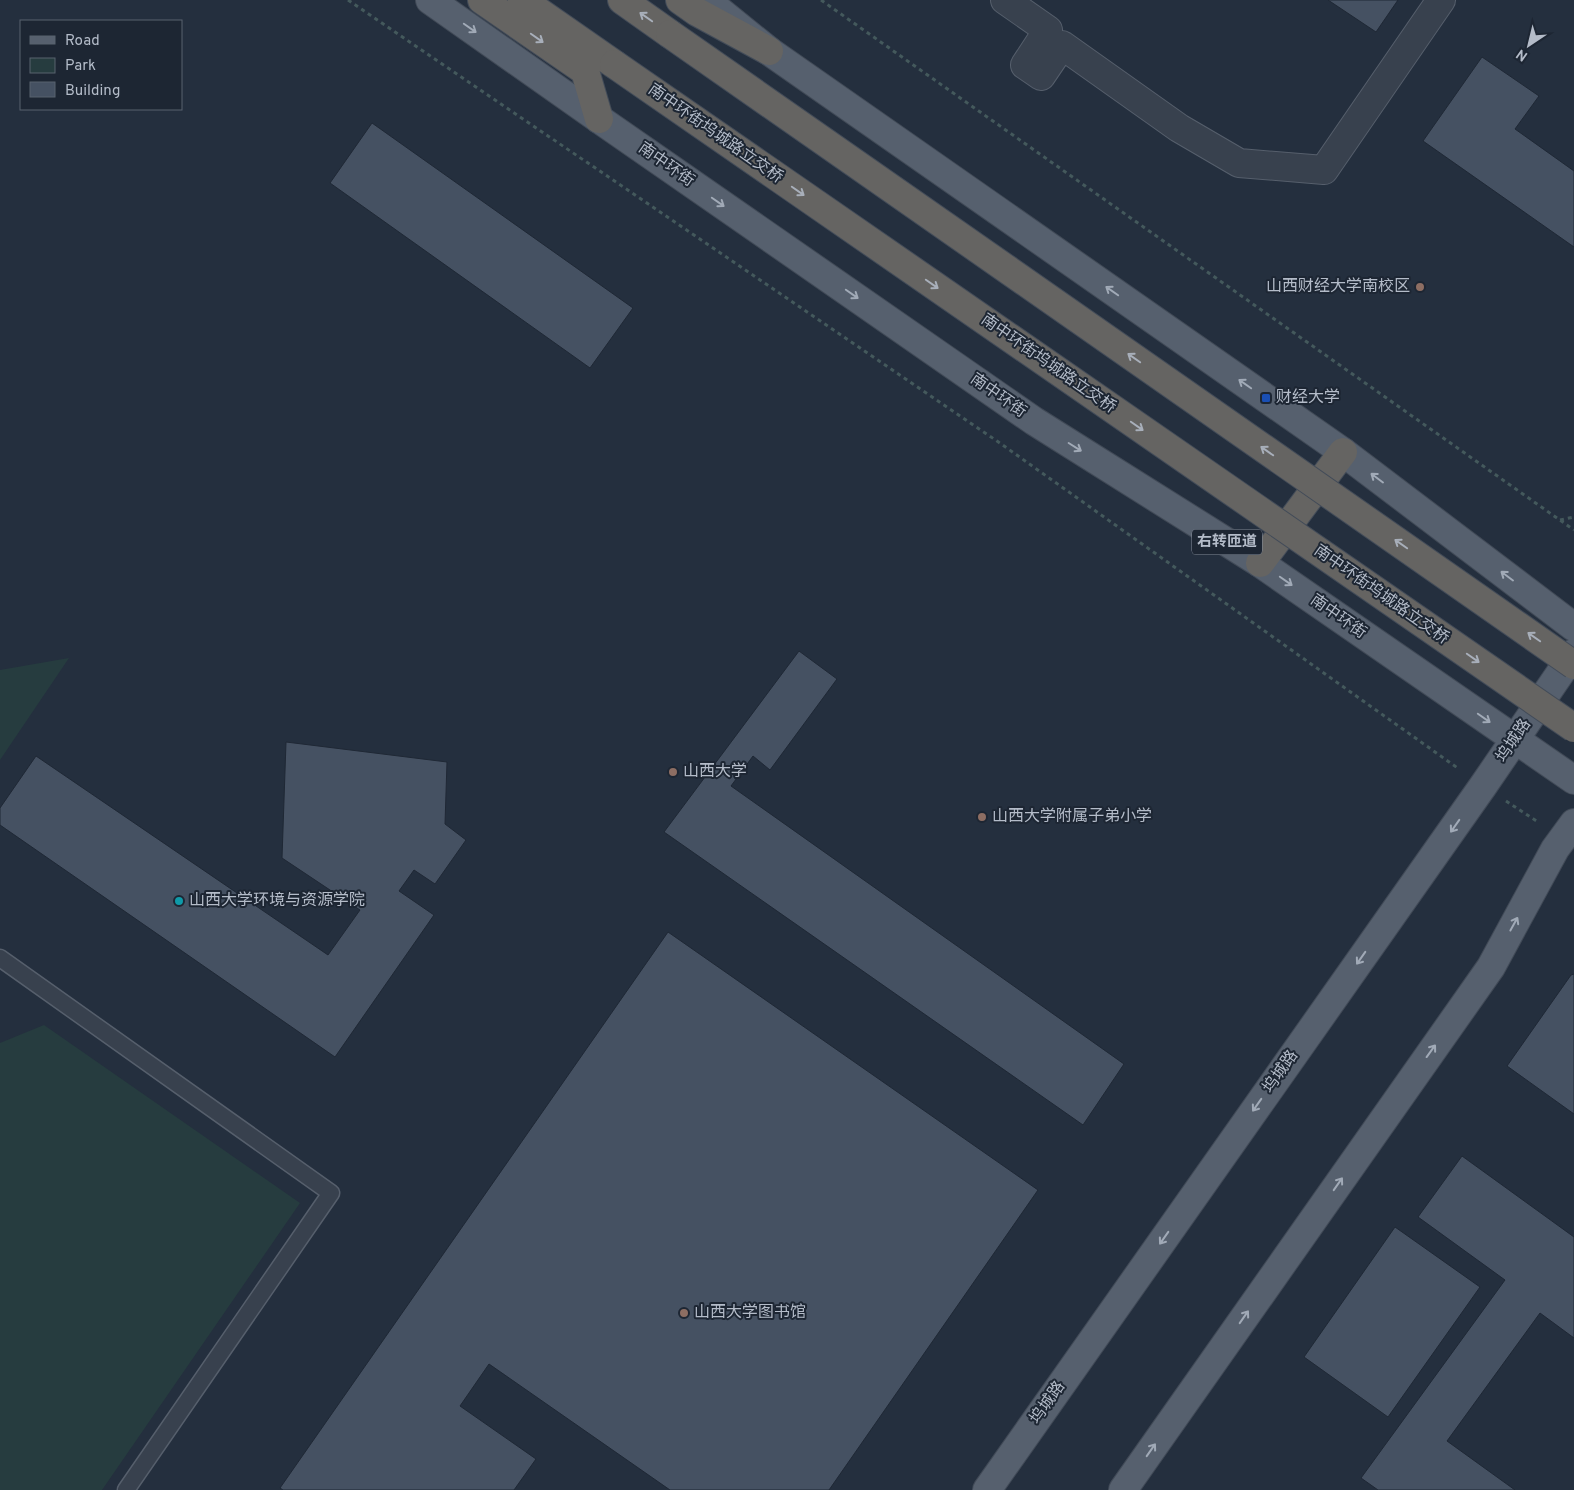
<svg xmlns="http://www.w3.org/2000/svg" width="1574" height="1490" viewBox="0 0 1574 1490" font-family="Overpass,'Noto Sans SC',sans-serif">
<rect width="100%" height="100%" fill="#242f3e"/>
<!-- green -->
<path fill="#263c3f" d="M69,658l-69,102v-90z
M44,1025l256,178 -198,287h-102v-447z"/>
<!-- building -->
<path fill="#455162" stroke="#1f2835" d="M1328,0h70l-22,32z
M1482,57l57,39 -24,33 59,42v76l-151,-106z
M372,123l261,185 -43,60 -260,-185z
M799,651l38,28 -67,91 -17,-14 -22,30 393,278 -41,61 -419,-293z
M286,742l161,20 -2,62 21,16 -31,44 -21,-14 -15,21 35,24 -99,142 -335,-232v-17l36,-52 292,199 32,-45 -78,-52z
M668,932l370,258 -209,300h-159l-181,-126 -29,42 76,53 -22,31h-231l-3,-2z
M1574,974v140l-67,-48 64,-91z
M1462,1156l112,81v101l-34,-25 -93,128 68,49h-137l-17,-12 144,-198 -87,-63z
M1395,1227l85,60 -92,130 -84,-60z"/>
<g fill="none" stroke-linecap="round" stroke-linejoin="round">
<defs>
<path id="service" d="M0,958l331,235 -205,297"/>
<path id="minor" d="M1005,0l43,30 -23,35 16,11 21,-31 117,83 60,35 85,7 117,-170"/>
<path id="primary" d="M430,0l169,119 435,302 226,142 314,217
M706,0l63,51 574,401 231,175
M987,1490l496,-704 91,-133
M1123,1490l368,-523 64,-118 19,-26"/>
<path id="trunk" d="M482,0l103,71 14,48
M522,0l92,64
M622,0l48,34
M680,0l17,12 72,39
M1260,563l83,-111"/>
</defs>
<!-- service casing -->
<use href="#service" stroke="#565f6c" stroke-width="19"/>
<!-- minor casing -->
<use href="#minor" stroke="#565f6c" stroke-width="30"/>
<!-- primary casing -->
<use href="#primary" stroke="#414a57" stroke-width="30"/>
<!-- trunk casing -->
<use href="#trunk" stroke="#434c59" stroke-width="30"/>
<!-- path -->
<path stroke="#44595c" stroke-width="3" stroke-dasharray="4 4" stroke-linecap="butt" d="M348,0l649,441 462,328
M821,0l753,530
M1560,520l14,-3
M1506,801l32,21"/>
<!-- service -->
<use href="#service" stroke="#38414e" stroke-width="16"/>
<!-- minor -->
<use href="#minor" stroke="#38414e" stroke-width="28"/>
<!-- primary -->
<use href="#primary" stroke="#56606e" stroke-width="28"/>
<!-- trunk -->
<use href="#trunk" stroke="#656462" stroke-width="28"/>
<defs>
<path id="trunk-bridge" d="M670,34l904,631
M614,64l960,664"/>
</defs>
<!-- trunk-bridge casing -->
<use href="#trunk-bridge" stroke="#434c59" stroke-width="30" stroke-linecap="butt"/>
<!-- trunk-bridge -->
<use href="#trunk-bridge" stroke="#656462" stroke-width="28"/>
</g>
<!-- one-way arrows -->
<defs><path id="oneway-shaft" d="M-6 0H5M1.5-3L5.5 0L1.5 3" fill="none" stroke-width="1.6" stroke-linecap="round" stroke-linejoin="round" transform="scale(1.25)"/></defs>
<g stroke="#a8afba">
<use href="#oneway-shaft" transform="translate(646 17) rotate(-145)"/>
<use href="#oneway-shaft" transform="translate(537 38) rotate(35)"/>
<use href="#oneway-shaft" transform="translate(798 191) rotate(35)"/>
<use href="#oneway-shaft" transform="translate(932 284) rotate(35)"/>
<use href="#oneway-shaft" transform="translate(1134 358) rotate(-145)"/>
<use href="#oneway-shaft" transform="translate(1137 426) rotate(35)"/>
<use href="#oneway-shaft" transform="translate(1267 451) rotate(-145)"/>
<use href="#oneway-shaft" transform="translate(1401 544) rotate(-145)"/>
<use href="#oneway-shaft" transform="translate(1534 637) rotate(-145)"/>
<use href="#oneway-shaft" transform="translate(1473 658) rotate(35)"/>
</g>
<g stroke="#a1aab7">
<use href="#oneway-shaft" transform="translate(470 28) rotate(35)"/>
<use href="#oneway-shaft" transform="translate(718 202) rotate(35)"/>
<use href="#oneway-shaft" transform="translate(1112 291) rotate(-145)"/>
<use href="#oneway-shaft" transform="translate(852 294) rotate(35)"/>
<use href="#oneway-shaft" transform="translate(1245 384) rotate(-145)"/>
<use href="#oneway-shaft" transform="translate(1075 447) rotate(32)"/>
<use href="#oneway-shaft" transform="translate(1377 478) rotate(-143)"/>
<use href="#oneway-shaft" transform="translate(1507 576) rotate(-143)"/>
<use href="#oneway-shaft" transform="translate(1286 581) rotate(35)"/>
<use href="#oneway-shaft" transform="translate(1484 718) rotate(35)"/>
<use href="#oneway-shaft" transform="translate(1455 826) rotate(125)"/>
<use href="#oneway-shaft" transform="translate(1514 924) rotate(-61)"/>
<use href="#oneway-shaft" transform="translate(1361 958) rotate(125)"/>
<use href="#oneway-shaft" transform="translate(1431 1051) rotate(-54)"/>
<use href="#oneway-shaft" transform="translate(1257 1105) rotate(125)"/>
<use href="#oneway-shaft" transform="translate(1338 1184) rotate(-55)"/>
<use href="#oneway-shaft" transform="translate(1164 1238) rotate(125)"/>
<use href="#oneway-shaft" transform="translate(1244 1317) rotate(-55)"/>
<use href="#oneway-shaft" transform="translate(1151 1450) rotate(-55)"/>
</g>
<!-- markers -->
<g fill="#8d6e63" stroke="#1d2633" stroke-width="2">
<circle cx="1420" cy="287" r="5"/>
<circle cx="673" cy="772" r="5"/>
<circle cx="982" cy="817" r="5"/>
<circle cx="684" cy="1313" r="5"/>
</g>
<rect fill="#1a4fb4" stroke="#1d2633" stroke-width="2" x="1261" y="393" width="10" height="10" rx="2.5"/>
<circle fill="#0f9aa8" stroke="#1d2633" stroke-width="2" cx="179" cy="901" r="5"/>
<g text-anchor="middle" dominant-baseline="central" stroke-width="4" stroke-linejoin="round" paint-order="stroke">
<!-- shield labels -->
<rect fill="#1d2633" stroke="#878f9c" stroke-width="1" x="1192" y="529.5" width="70" height="25" rx="4"/>
<g font-size="15" font-weight="bold" fill="#b4bcc9">
<text x="1227" y="542">右转匝道</text>
</g>
<!-- street labels -->
<g font-size="16" fill="#b4bcc9" stroke="#1d2633">
<text transform="translate(715 134) rotate(35)">南中环街坞城路立交桥</text>
<text transform="translate(666 165) rotate(35)">南中环街</text>
<text transform="translate(1048 364) rotate(35)">南中环街坞城路立交桥</text>
<text transform="translate(998 396) rotate(35)">南中环街</text>
<text transform="translate(1381 595) rotate(35)">南中环街坞城路立交桥</text>
<text transform="translate(1338 617) rotate(35)">南中环街</text>
<text transform="translate(1514 741) rotate(-56)">坞城路</text>
<text transform="translate(1281 1072) rotate(-55)">坞城路</text>
<text transform="translate(1048 1403) rotate(-55)">坞城路</text>
</g>
<!-- poi labels -->
<g font-size="16" fill="#b4bcc9" stroke="#1d2633" text-anchor="start">
<text x="1410" y="287" text-anchor="end">山西财经大学南校区</text>
<text x="1276" y="398">财经大学</text>
<text x="683" y="772">山西大学</text>
<text x="992" y="817">山西大学附属子弟小学</text>
<text x="189" y="901">山西大学环境与资源学院</text>
<text x="694" y="1313">山西大学图书馆</text>
</g>
</g>
<!-- legend -->
<rect x="20" y="20" width="162" height="90" fill="#1d2633" stroke="#59626f"/>
<rect x="30" y="36" width="25" height="8" fill="#56606e" stroke="#59626f"/>
<text x="65" y="45" font-size="15" fill="#b4bcc9">Road</text>
<rect x="30" y="58" width="25" height="15" fill="#263c3f" stroke="#59626f"/>
<text x="65" y="70" font-size="15" fill="#b4bcc9">Park</text>
<rect x="30" y="82" width="25" height="15" fill="#455162" stroke="#59626f"/>
<text x="65" y="95" font-size="15" fill="#b4bcc9">Building</text>
<!-- north arrow -->
<g transform="translate(1529 45) rotate(215)" stroke="#1d2633" stroke-width="4" paint-order="stroke">
<path d="M0-4L9 19L0 12L-9 19Z" fill="#b4bcc9"/>
<text y="-8" font-size="14" font-weight="bold" text-anchor="middle" fill="#b4bcc9">N</text>
</g>
</svg>
